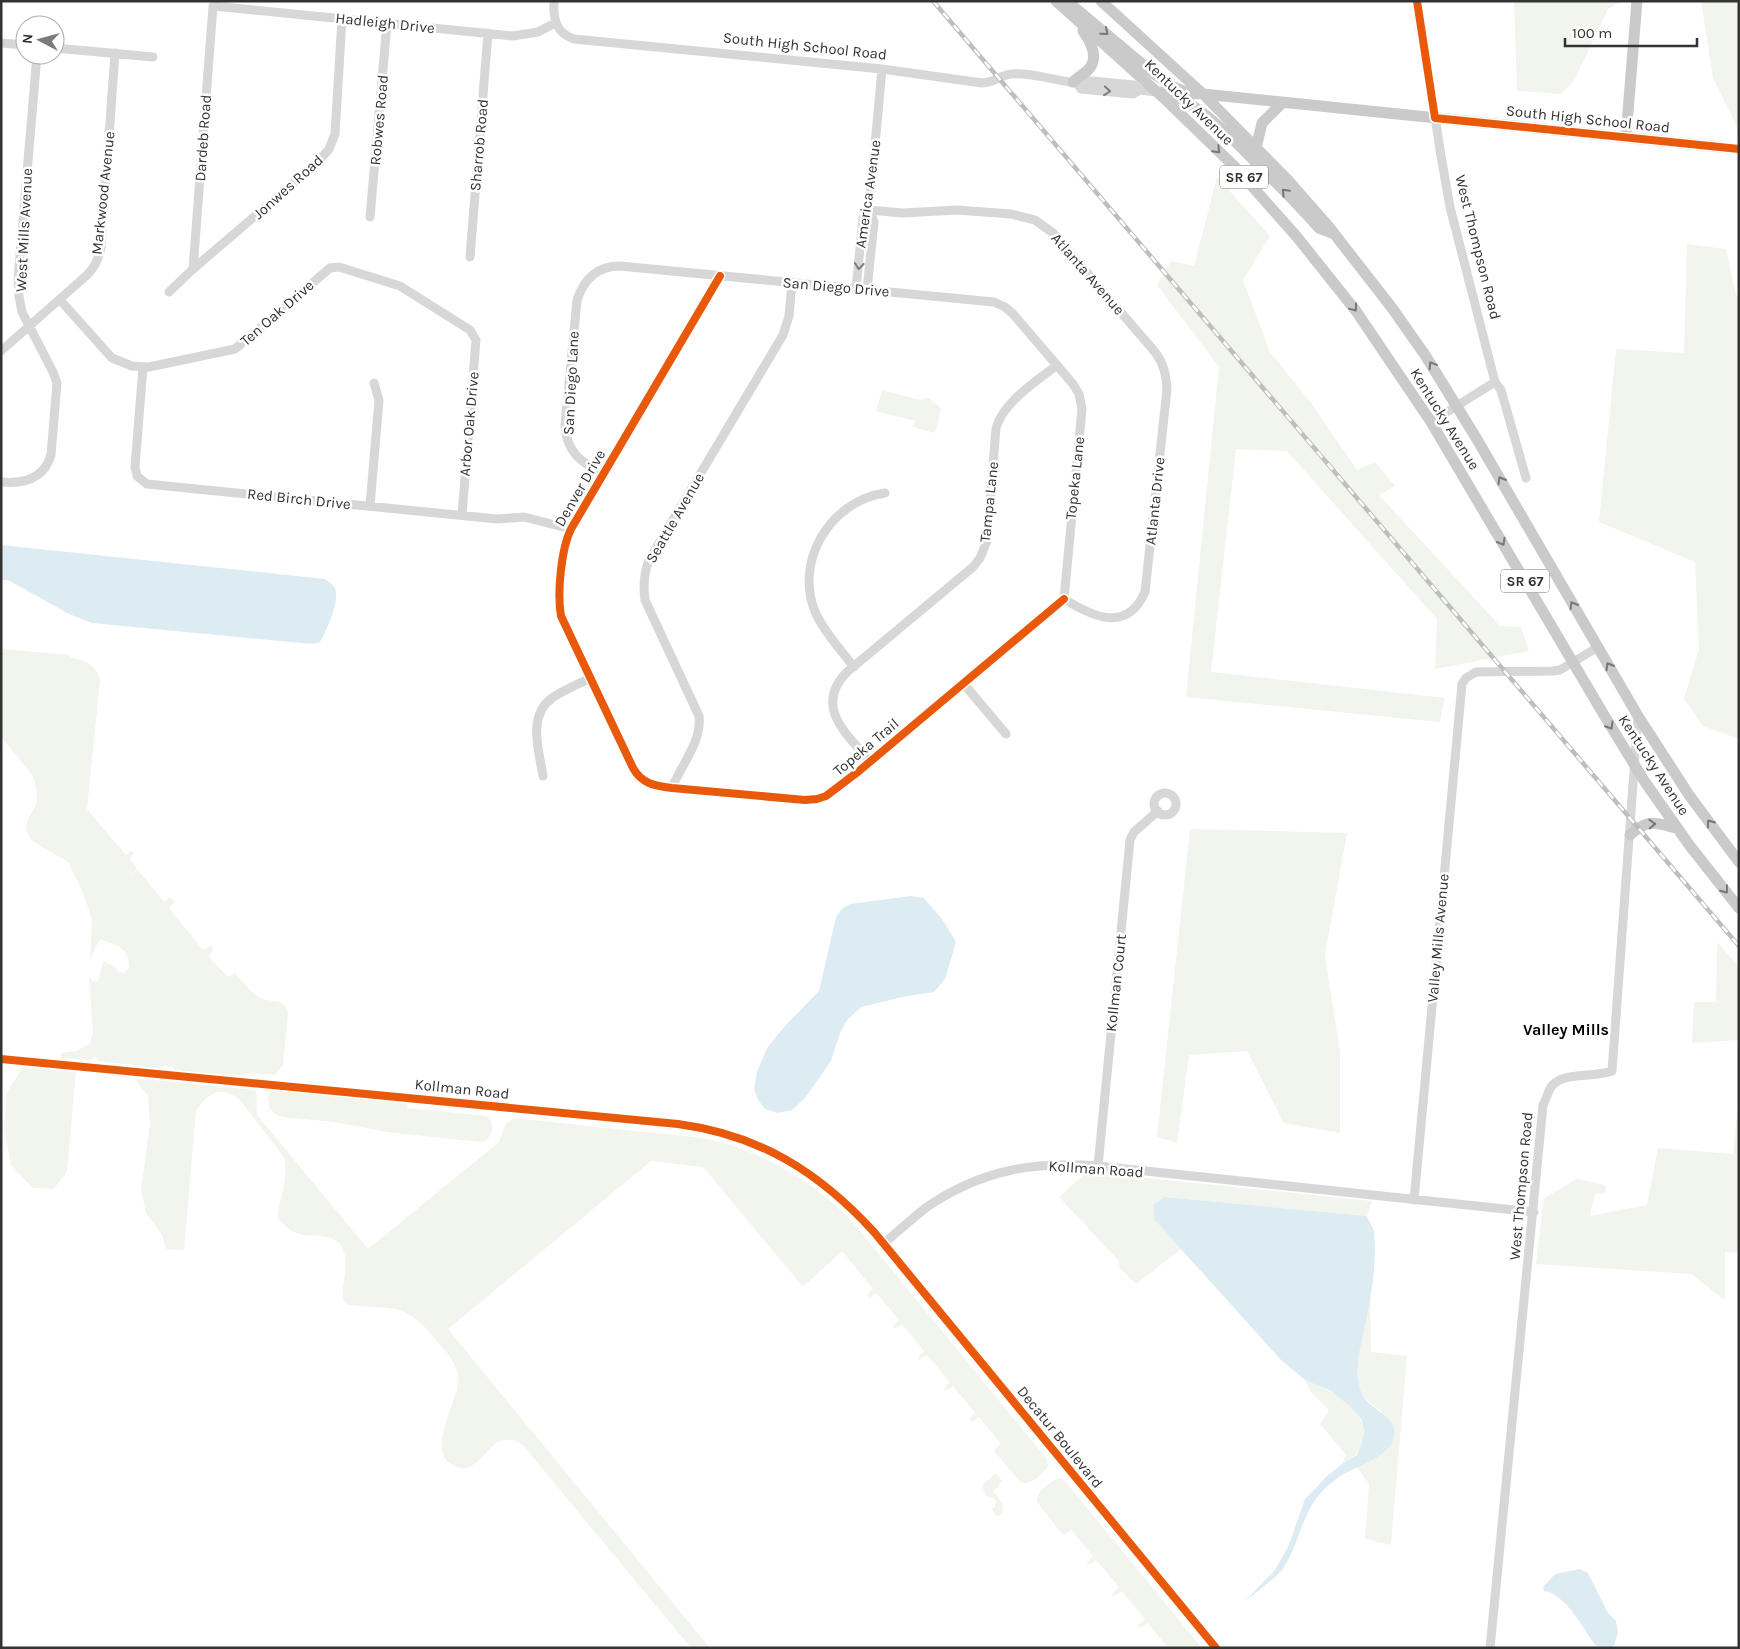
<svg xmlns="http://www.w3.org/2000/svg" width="1740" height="1649" viewBox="0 0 1740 1649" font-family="Karla,sans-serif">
<rect width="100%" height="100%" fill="#fff"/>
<!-- green -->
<path fill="#f1f5ed" d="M1514,1h107l-13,8 -33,70 -14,15 -44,-3z
M1701,1h38v130l-26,-53z
M1217,177l53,59 -27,44 27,72 41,51 46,67 18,-8 20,24 -16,9 121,131 21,1 8,24 -94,18 2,-50 -150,-168 -51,-2 -25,223 234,26 -5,24 -254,-25 33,-330 -62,-82 14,-24 23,5z
M1687,244l39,5 10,46h3v444l-36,-13 -19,-27 15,-50 -4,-87 -96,-40 17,-173 68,4z
M882,390l39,10 6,-3 11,8 3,5 -6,23 -22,-6 2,-6 -39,-10z
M1,649l69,6v3c14,1 28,7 30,23l-13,128 39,46 5,-4 3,2 -4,5 7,11 -8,7 9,-6 26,32 5,-4h3l2,4 -5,6 34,42 7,-4 3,2v3l-5,5 20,21 7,-4c8,8 16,21 26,25 10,5 24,0 27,14l-5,53 -8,10 -25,-2 -16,3 -59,-6 -3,-4 -4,1 -2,-2 -6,3 -62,-7 -2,-5 -6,4 -29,-2v-5l16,-2 13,-8 3,-11 -4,-55 5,5 4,-1 5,-20 12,6 4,5 5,1 5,-5c1,-20 -13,-23 -29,-29l-10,20 2,-40 -11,-31 -13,-26 -36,-21 -6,-11 1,-8 10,-20 -1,-15 -3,-11 -32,-39z
M1190,829l157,4 -22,122 15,97v81l-56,-10 -37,-72 -58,4 -12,88 -20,-6z
M1717,942l22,25v73l-47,3 2,-41h22z
M23,1067l53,5 -9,99 -13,18 -21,-1 -22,-23 -7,-37 3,-36z
M134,1078l121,12c4,8 0,17 3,26l110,133 131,-107 7,-18 8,-6c43,5 86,9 129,14 29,3 59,4 87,13 46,15 85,40 120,74l197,240 1,7c-5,8 -18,21 -28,16l-25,-30v-3l6,-5 -22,-27 -6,4h-3v-3l5,-5 -22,-27 -6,4h-3l1,-3 5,-5 -23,-27 -9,5v-3l6,-6 -22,-27 -6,4h-3v-2l6,-6 -23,-27 -6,5 -2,-1 -1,-2 6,-6 -31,-38 -39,36 -100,-120 -52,-6 -203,168 262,319h-19l-169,-204c-6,-3 -11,-5 -18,-4 -18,2 -28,41 -53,24 -26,-17 11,-66 7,-89 -2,-14 -14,-25 -22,-35 -10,-12 -19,-23 -34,-29 -12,-5 -39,-4 -53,-6l-6,-6c-1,-14 4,-29 2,-43 -4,-25 -27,-18 -45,-22 -8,-1 -16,-9 -22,-15 0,-22 13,-43 5,-63l-42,-55c-19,-16 -33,-9 -45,10l-12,139 -18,-1 -4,-14 -16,-22 -5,-23 9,-66 -2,-28z
M272,1090l136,13 -1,5 79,8c11,7 7,23 -5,26l-95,-10 -51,-10 -53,-5 -8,-4 -5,-6 -1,-11z
M1739,1094v159l-14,-1v48l-34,-26 -155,-10 8,-66 33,-19 28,6 1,8 -11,1 -5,22 57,-11 11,-57 75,6z
M1087,1172l285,29 -5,15 -202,-19 -5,29 21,23 -45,35 -16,-16 -2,-8 -59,-63z
M1370,1293l1,59 36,4 -16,189 -26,-6 4,-55 -12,-17 16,-8 10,-46c-6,-6 -17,-12 -21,-19 -11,-21 4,-77 8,-101z
M1305,1380c24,10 63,27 58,58 -2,15 -9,19 -21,26l4,-9 -26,-31 9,-14 -19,-19z
M996,1473l6,8 -3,2v3l-6,5 10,13 -1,4 1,5 -6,4 -5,-8 3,-2 1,-6 -3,-3 -6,-1 -4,-8v-5z
M1061,1478l4,3 137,167h-34l-20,-25 -6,4h-3v-3l6,-5 -23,-28 -7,5h-3l1,-3 6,-6 -23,-27 -5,4h-4v-2l6,-6 -22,-26 -6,4h-3l-25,-32c-1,-10 14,-22 24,-24z"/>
<!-- water -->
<path fill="#ddebf3" d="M1,545l324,34c3,2 7,5 9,8 8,10 -8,45 -14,55l-8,2 -220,-21 -23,-9 -61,-34h-7z
M911,896l13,2 18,21 14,23 -11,37 -11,13 -27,4 -46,11 -14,13 -7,13 -9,28 -26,37 -13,12 -15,3 -12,-4 -7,-9 -4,-11 3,-17 10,-24 17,-21 35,-36 17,-74 7,-9 7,-4z
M1165,1197l202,19c2,6 7,12 7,17 3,25 -2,59 -7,83 -4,21 -11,42 -9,63 1,5 2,11 4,15 7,16 37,22 32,43 -4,22 -44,30 -59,43 -7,5 -14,12 -19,19 -15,20 -18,47 -32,68 -7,11 -29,26 -40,35l31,-32 14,-25 16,-46 22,-23 15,-12 15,-9 5,-12 2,-11 -2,-12 -11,-13 -20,-16 -26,-11 -25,-21 -126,-140 -1,-14z
M1580,1569l8,4 20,40 8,8 2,12 -5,15 -17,-2c-12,-16 -31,-53 -52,-55l-1,-4 12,-13z"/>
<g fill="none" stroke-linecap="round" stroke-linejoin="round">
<!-- minor -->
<path stroke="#d7d7d7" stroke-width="9" d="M554,1c-1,18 2,32 20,38l308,30 100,14c11,0 19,-8 29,-9 20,-2 46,7 66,9l4,-3 53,5 6,5 17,2
M1417,1l24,155 9,51 45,175 -64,40
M1,43l24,2
M55,48l98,9
M1077,83l4,6 52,5 7,-4
M869,210l33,3 55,-3 54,4 24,6 18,13 102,119c9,12 11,23 12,37l-22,203c-18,41 -52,25 -81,7
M370,217l17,-194
M470,257l18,-224
M193,269l20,-263 300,30 25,-4 17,-9
M720,276l-149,253c-10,20 -14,65 -10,87l72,152c9,16 22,18 39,20l133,12 12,-1 9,-3 33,-25 205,-172
M856,289l7,-71 6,-8 13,-141
M867,290l7,-68 -5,-12
M169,292l24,-23 125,-107 11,-13 6,-15 7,-115
M60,300l52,58 20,8 17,1 86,-18 95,-81 9,-1 61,19 70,44 6,10 -14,175
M1,351l86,-76c8,-8 12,-16 14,-28l14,-194
M143,367l-8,100 2,9 10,8 350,35 27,-2 47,12
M1495,382l6,8 25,88
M604,475c-22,-13 -37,-21 -39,-49l12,-126c7,-21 20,-34 43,-34l374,36 11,5 8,7 60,70 6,10 3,15 -18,190
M1,482c22,2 43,-3 50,-27l6,-72 -4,-11 -31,-60 -3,-16 -1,-17 19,-224
M370,506l9,-106 -5,-17
M854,667c-13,-17 -29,-34 -38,-53 -23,-52 14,-113 69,-121
M963,683l43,51
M870,761c-23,-26 -57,-55 -23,-89l126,-105 7,-9 7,-17 9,-113c8,-27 40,-46 61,-63
M543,776c-4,-25 -16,-60 9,-78 12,-8 26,-14 39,-20
M672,788c9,-23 30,-46 27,-72l-54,-116c-2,-14 -1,-27 4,-40l134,-225 6,-19 3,-33
M1154 804a11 11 0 1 1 22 0a11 11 0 1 1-22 0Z
M1,1059l677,65c82,11 141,48 196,108l342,416
M1098,1166l32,-326 4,-8 24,-21
M1414,1200l48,-516 4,-6 10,-6 77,-1 7,-1 38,-23
M883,1244c15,-12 29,-26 44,-37 54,-37 107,-46 171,-41l436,46
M1490,1648l53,-543c3,-6 5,-13 8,-18 12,-16 43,-9 61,-16l26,-355"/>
<!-- major -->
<path stroke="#cacaca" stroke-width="11" d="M1056,1l111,100 68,66 62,70 59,74 75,111 173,293 41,67 45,64 49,62
M1067,1l87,73 18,12 12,5
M1101,1l102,93 83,84 43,49 63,81 33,47 50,81 163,280 51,79 50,67
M1073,82c5,-5 11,-8 16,-13 10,-12 2,-27 -6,-38
M1157,92l46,2 536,55
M1174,95c36,18 64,49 91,77 19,18 37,37 54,56l13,5
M1626,136l11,-135
M1256,148l6,-25 20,-20
M1630,835c18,-17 25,-12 47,-7"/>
<defs>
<path id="rail" d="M933,1l806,945"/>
</defs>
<!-- rail casing -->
<use href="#rail" stroke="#bebebe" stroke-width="4.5"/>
<!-- rail -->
<use href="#rail" stroke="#fff" stroke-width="2.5" stroke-dasharray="8" stroke-linecap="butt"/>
<defs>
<path id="cycleway" d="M1417,1l18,117 304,31
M720,276l-149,253c-10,20 -14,65 -10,87l72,152c9,16 22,18 39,20l133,12 12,-1 9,-3 33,-25 205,-172
M1,1059l677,65c82,11 141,48 196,108l342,416"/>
</defs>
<!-- cycleway casing -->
<use href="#cycleway" stroke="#fff" stroke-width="11"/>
<!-- cycleway -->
<use href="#cycleway" stroke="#e8590c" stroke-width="8"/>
</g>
<!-- one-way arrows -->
<defs><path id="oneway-chevron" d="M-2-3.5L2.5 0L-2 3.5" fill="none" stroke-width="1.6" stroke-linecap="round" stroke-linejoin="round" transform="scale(1.25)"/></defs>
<g stroke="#777">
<use href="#oneway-chevron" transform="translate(1105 32) rotate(41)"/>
<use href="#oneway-chevron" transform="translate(1217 150) rotate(45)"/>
<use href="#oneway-chevron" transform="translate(1285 192) rotate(-134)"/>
<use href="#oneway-chevron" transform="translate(1354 308) rotate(53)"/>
<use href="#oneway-chevron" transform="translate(1432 365) rotate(-121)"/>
<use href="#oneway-chevron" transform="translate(1501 480) rotate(-120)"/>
<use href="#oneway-chevron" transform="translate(1502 542) rotate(60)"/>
<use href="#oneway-chevron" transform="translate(1573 605) rotate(-120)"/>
<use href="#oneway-chevron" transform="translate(1609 666) rotate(-120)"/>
<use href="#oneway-chevron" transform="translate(1610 726) rotate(58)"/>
<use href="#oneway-chevron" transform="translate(1710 823) rotate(-126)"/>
<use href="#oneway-chevron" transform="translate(1652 824) rotate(-2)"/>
<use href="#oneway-chevron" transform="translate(1725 890) rotate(52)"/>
</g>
<g stroke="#7d7d7d">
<use href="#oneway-chevron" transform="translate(1107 91) rotate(5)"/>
<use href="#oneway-chevron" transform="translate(859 266) rotate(96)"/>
</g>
<g text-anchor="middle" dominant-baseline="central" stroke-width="5" stroke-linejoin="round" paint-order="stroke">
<!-- shield labels -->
<g fill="#fff" stroke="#707070" stroke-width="1">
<rect x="1220" y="165.5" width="48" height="23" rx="4"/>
<rect x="1501" y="569.5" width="48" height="23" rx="4"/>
</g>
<g font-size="14" font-weight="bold" fill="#333">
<text x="1244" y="177">SR 67</text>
<text x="1525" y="581">SR 67</text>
</g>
<!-- street labels -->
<g font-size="15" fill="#333" stroke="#fff">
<text transform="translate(385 23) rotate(6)">Hadleigh Drive</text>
<text transform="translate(805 46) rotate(6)">South High School Road</text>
<text transform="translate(1189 102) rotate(44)">Kentucky Avenue</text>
<text transform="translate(1588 119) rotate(6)">South High School Road</text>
<text transform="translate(379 120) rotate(-85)">Robwes Road</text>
<text transform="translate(203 138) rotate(-86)">Dardeb Road</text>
<text transform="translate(479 145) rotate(-85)">Sharrob Road</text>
<text transform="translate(288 187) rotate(-42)">Jonwes Road</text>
<text transform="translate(103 193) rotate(-84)">Markwood Avenue</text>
<text transform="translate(868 194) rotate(-82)">America Avenue</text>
<text transform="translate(24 230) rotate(-87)">West Mills Avenue</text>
<text transform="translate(1478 247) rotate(76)">West Thompson Road</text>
<text transform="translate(1088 274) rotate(49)">Atlanta Avenue</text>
<text transform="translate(836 287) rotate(5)">San Diego Drive</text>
<text transform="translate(277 313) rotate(-41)">Ten Oak Drive</text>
<text transform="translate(571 383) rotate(-87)">San Diego Lane</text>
<text transform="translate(1445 419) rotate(58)">Kentucky Avenue</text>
<text transform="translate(469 424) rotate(-85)">Arbor Oak Drive</text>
<text transform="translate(1075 478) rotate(-84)">Topeka Lane</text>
<text transform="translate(580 488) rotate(-60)">Denver Drive</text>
<text transform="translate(299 499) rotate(6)">Red Birch Drive</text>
<text transform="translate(1155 501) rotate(-84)">Atlanta Drive</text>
<text transform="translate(989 502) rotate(-84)">Tampa Lane</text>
<text transform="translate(675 518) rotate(-60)">Seattle Avenue</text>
<text transform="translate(866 747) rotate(-40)">Topeka Trail</text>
<text transform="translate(1654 765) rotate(57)">Kentucky Avenue</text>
<text transform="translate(1438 938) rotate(-85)">Valley Mills Avenue</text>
<text transform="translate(1116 983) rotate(-84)">Kollman Court</text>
<text transform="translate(462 1089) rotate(6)">Kollman Road</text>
<text transform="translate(1096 1169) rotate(4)">Kollman Road</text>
<text transform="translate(1521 1186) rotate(-85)">West Thompson Road</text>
<text transform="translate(1060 1437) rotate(51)">Decatur Boulevard</text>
</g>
<!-- neighbourhood labels -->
<g font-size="16" font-weight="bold" fill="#000" stroke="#fff">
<text x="1566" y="1029">Valley Mills</text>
</g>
</g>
<!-- border -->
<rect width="1740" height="1649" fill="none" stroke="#333333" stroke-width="5"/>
<!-- north arrow -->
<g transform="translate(40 40) rotate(276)"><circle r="24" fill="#ffffff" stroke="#adadad"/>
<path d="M0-4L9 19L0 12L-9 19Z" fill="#7a7a7a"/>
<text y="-8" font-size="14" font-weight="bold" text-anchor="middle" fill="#333333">N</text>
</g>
<!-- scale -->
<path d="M1565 38v8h132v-8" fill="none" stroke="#333333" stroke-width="2.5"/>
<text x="1572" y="38" font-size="15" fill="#333333" stroke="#ffffff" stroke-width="4" paint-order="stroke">100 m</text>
</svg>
